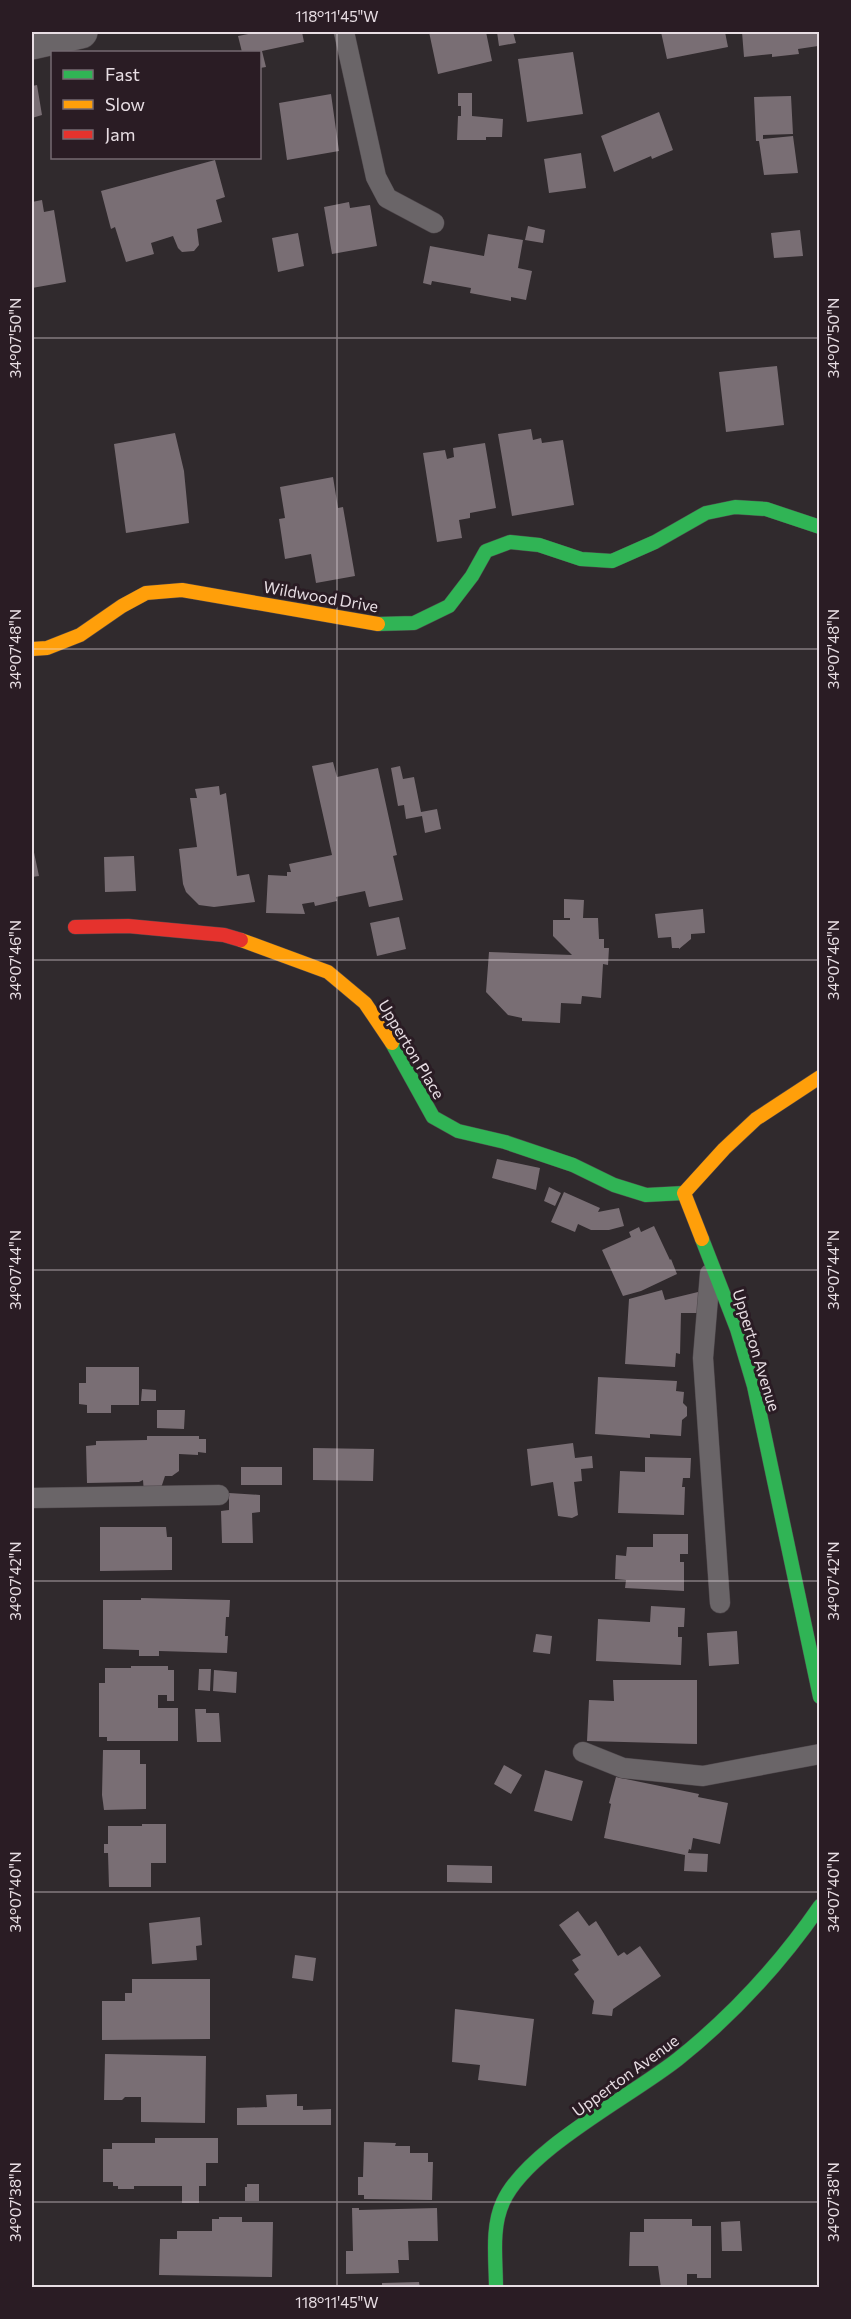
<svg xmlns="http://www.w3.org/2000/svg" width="851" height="2319" viewBox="0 0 851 2319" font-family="Commissioner,sans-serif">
<rect width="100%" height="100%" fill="#302a2d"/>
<!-- building -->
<path fill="#796e74" d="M258,32h44l2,10 -42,9 4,16 -6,1v-16h-18l-4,-16z
M429,32h57l6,29 -54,13z
M497,32h16l3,11 -17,3z
M661,32h64l3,15 -61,12z
M742,32h75l1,14 -20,3 1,5 -27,3v-3l-28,3z
M573,52l10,62 -56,8 -9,-63z
M37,85l5,30 -10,3v-32z
M458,93h14v23l31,3 -1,18h-16v3h-29l1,-24h3v-10h-3z
M331,94l8,57 -52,9 -8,-57z
M791,96l2,38 -30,1v4l30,-3 5,37 -34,2 -5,-34h-3l-2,-44z
M659,112l14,38 -21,9 -1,-3 -37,16 -13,-36z
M581,153l5,35 -37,5 -5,-34z
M215,160l10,37 -9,3 6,22 -25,7 2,16 -5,6 -12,1 -4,-4 -5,-12 -22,7 3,11 -28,8 -11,-35 -4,2 -10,-38z
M42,200l2,12 10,-2 12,72 -34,6v-86z
M349,202l1,6 20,-3 7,41 -45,8 -8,-47z
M528,226l17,4 -2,13 -18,-3z
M800,230l3,26 -29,2 -3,-25z
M298,233l6,33 -26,6 -6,-34z
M488,234l35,6 -5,28 14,3 -6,29 -15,-3v4l-41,-8 1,-5 -39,-7 -1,4 -8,-2 7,-37 54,10z
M777,366l7,59 -58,7 -7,-60z
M531,429l2,11 8,-2 1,5 21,-3 11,65 -62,11 -14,-82z
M175,433l9,38 5,52 -63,10 -12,-89z
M485,443l11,65 -26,5v5l-11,2 3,18 -25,4 -14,-89 22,-3 2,9 7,-2 -1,-9z
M333,477l5,31 5,-1 12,69 -39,7 -5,-29 -26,5 -6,-40 6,-1 -5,-31z
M333,762l4,15 41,-9 19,87 -4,1 10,44 -34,7 -4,-16 -29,6 1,4 -22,5 -1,-4 -12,2 3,10 -39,-1 2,-38 19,1v-4h4l-2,-8 43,-9 -20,-89z
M400,766l3,13 11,-2 7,35 16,-3 4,20 -16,4 -3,-17 -16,3 -2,-14 -6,1 -7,-38z
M219,786l1,9 6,-2 11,83 12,-2 6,28 -41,5 -15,-2 -13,-13 -3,-8 -4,-35 18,-2 -7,-49h7l-2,-9z
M32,843l7,33 -7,1z
M134,856l2,35 -31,1 -1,-35z
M564,899l20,1 -1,18h15l1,21h5v9h5l-1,17 -5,-1 -2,34 -19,-2 -1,8 -20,-1 -1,20 -38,-2v-3l-14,-3 -22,-23 3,-40 83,3 -19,-19v-16h17v-2h-6z
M703,909l2,24 -14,1v5l-12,10v-1h-7l-1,-11 -13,1 -3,-24z
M399,917l7,32 -29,7 -7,-33z
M497,1159l43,9 -4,22 -44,-12z
M549,1187l12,6 -6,13 -11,-5z
M564,1192l36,16 -2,4 21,-4 5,18 -15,4h-18l-13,-6 -3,8 -24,-10z
M654,1226l16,34 1,-1 6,15 -36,17 -18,5 -21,-46 29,-13 -2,-5 10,-5 2,5z
M662,1290l3,10 33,-8v21h-17l-1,41 -4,-1 -1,14 -50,-3 4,-65z
M86,1367h53v38h-28v8h-24v-8l-8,-1v-21h7z
M598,1377l79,4 -1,10 8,1 -1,11 4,4v9l-5,4 -1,16 -31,-2v4l-55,-4z
M142,1389l14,1v11h-15z
M157,1410h28l-1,19 -27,-1z
M147,1436h52v3h7v14l-8,-1v3l-19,-1v17l-7,5h-7l-6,18h-15l-1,-14 -4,2 -52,1 -1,-37 10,-1v-4l51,-1z
M573,1443l2,15 17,-2 1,12 -12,1 1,12 -8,1 4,33 -6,3 -14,-2 -5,-34 -22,4 -4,-37z
M313,1448l61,1 -1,32 -60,-1z
M645,1457l46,1 -1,20h-7l-1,9h3l-1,28 -66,-2 2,-42 25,1z
M241,1467h41v18h-41z
M229,1493l31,2v17l-8,1 1,30h-31l-1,-32 8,-1z
M100,1527h66l1,10h5v33l-72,1z
M653,1534h35v20h-8v8h4v29l-59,-3 1,-8 -11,-1 1,-24 10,1 1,-9h26z
M141,1598l89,2 -1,17h-3l-1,19h3l-1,17 -68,-2v5h-20v-6l-36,-1v-49h38z
M651,1606l34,2 -1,19h-6v10h4l-1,28 -85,-4 2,-42 52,3z
M737,1631l2,33 -30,2 -2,-33z
M536,1634l16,2 -2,18 -17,-2z
M131,1666h37v4h6v31h-7v-6h-9v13h20v33h-71v-4h-8v-54h6v-15h26z
M199,1669h12l-1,22 -12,-1z
M214,1670l23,2 -1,21 -23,-2z
M613,1680h84v64l-110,-3 2,-41 25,1z
M195,1709h11v4h13l2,29h-24z
M103,1750h37v14h6v45l-42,1 -2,-15z
M504,1765l18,10 -11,19 -17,-10z
M545,1770l38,11 -11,40 -38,-10z
M616,1777l83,17 -1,3 30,6 -8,41 -27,-6 -2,12 -2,-1 -1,4 20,1 -1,18 -23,-1 1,-16 -81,-17 7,-34 -2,-1z
M142,1824h24v39h-15v24h-42l-1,-34h-4v-9h4v-18h34z
M447,1865l45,1v17l-45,-1z
M578,1911l11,15 7,-5 22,35 6,-4 3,3 13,-9 21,30 -48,33 -1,7 -20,-2 2,-13 -20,-27 5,-4 -7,-10 9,-5 -22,-30z
M200,1917l2,28 -6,1 1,14 -45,4 -3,-41z
M295,1955l21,3 -3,23 -21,-3z
M132,1979h78v60l-108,1v-39h23v-8h7z
M455,2009l79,10 -8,67 -48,-6 2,-15 -28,-3z
M105,2054l101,2 -1,67 -64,-1v-25h-16l-3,3h-18z
M297,2094v12h6v4l28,-1v16h-94v-17l30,-1 -1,-12z
M155,2138h63v25h-12v23h-7v17h-17v-17h-48v3h-16v-3h-5v-4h-10v-33h9v-6h43z
M364,2142l32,1 -1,3h15v7h18v9h5l-1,38 -68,-1v-4h-6v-18h5z
M247,2184h12v17h-14v-14h2z
M352,2208h7v2l78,-2 1,33h-30l1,19h-11l1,13 -53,1v-23h7z
M219,2217h23v5h31l-1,55 -113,-2 1,-36h17v-8h35v-12h7z
M644,2219h48v7h19v52h-14v-4h-10v14h-26l-3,-22h-29l1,-34h14z
M740,2221l2,30h-20l-1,-29z
M419,2282l1,6h-38v-5z"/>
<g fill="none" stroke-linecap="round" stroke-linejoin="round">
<defs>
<path id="lane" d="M344,32l32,145 11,21 47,25
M710,1274l-7,84 17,245
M32,1498l187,-3
M583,1752l40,16 80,8 117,-22"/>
<path id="street" d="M32,43l49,-11"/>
<path id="fast" d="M378,624l36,-1 35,-17 23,-30 14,-25 24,-9 29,3 42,14 31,2 43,-19 51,-29 29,-6 31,2 54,18
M392,1043l41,74 25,14 47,11 68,23 41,20 32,10 38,-2
M702,1239l35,90 17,57 66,311
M496,2288c0,-28 -5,-60 7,-86 24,-53 127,-105 175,-143 55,-44 102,-95 142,-153"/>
<path id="slow" d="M32,649l15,-1 33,-13 42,-29 24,-13 36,-3 196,34
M241,940l87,32 37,31 27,40
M702,1239l-18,-46 40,-44 32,-30 64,-42"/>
<path id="jam" d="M75,927l53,-1 96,9 17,5"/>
</defs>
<!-- lane casing -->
<use href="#lane" stroke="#4e474b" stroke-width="21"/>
<!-- street casing -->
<use href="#street" stroke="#4e474b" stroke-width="34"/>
<!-- fast casing -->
<use href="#fast" stroke="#4e474b" stroke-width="15"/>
<!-- slow casing -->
<use href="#slow" stroke="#4e474b" stroke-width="15"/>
<!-- jam casing -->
<use href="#jam" stroke="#4e474b" stroke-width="15"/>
<!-- lane -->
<use href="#lane" stroke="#6a6568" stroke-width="20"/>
<!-- street -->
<use href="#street" stroke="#6a6568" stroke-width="33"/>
<!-- fast -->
<use href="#fast" stroke="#30b455" stroke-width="14"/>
<!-- slow -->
<use href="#slow" stroke="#ff9f0a" stroke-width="14"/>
<!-- jam -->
<use href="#jam" stroke="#e5322d" stroke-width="14"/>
</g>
<!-- ticks -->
<path fill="none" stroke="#e8dee4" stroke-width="1.5" stroke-opacity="0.45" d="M337,32v2256M32,338h788M32,649h788M32,960h788M32,1270h788M32,1581h788M32,1892h788M32,2202h788"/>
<g text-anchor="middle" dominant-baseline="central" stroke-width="6" stroke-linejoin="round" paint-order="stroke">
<!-- street labels -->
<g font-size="16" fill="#e8dee4" stroke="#2a1c24">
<text transform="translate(321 596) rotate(10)">Wildwood Drive</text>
<text transform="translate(412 1049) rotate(59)">Upperton Place</text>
<text transform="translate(757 1350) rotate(73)">Upperton Avenue</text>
<text transform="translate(625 2075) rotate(-36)">Upperton Avenue</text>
</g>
</g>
<!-- border -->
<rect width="851" height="2319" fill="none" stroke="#2a1c24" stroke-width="66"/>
<!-- legend -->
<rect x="51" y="51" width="210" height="108" fill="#2a1c24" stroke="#766a71" stroke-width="1.5"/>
<rect x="63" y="70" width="30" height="9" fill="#30b455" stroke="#766a71" stroke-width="1.5"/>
<text x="105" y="81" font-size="18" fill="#e8dee4">Fast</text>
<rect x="63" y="100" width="30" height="9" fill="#ff9f0a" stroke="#766a71" stroke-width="1.5"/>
<text x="105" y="111" font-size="18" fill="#e8dee4">Slow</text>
<rect x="63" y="130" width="30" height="9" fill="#e5322d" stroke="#766a71" stroke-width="1.5"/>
<text x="105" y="141" font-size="18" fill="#e8dee4">Jam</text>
<rect x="33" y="33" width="785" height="2253" fill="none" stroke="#e8dee4" stroke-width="2"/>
<g font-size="15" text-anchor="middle" fill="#e8dee4">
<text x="337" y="22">118°11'45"W</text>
<text transform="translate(16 338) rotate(-90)" y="5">34°07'50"N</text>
<text transform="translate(834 338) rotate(-90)" y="5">34°07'50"N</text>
<text transform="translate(16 649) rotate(-90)" y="5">34°07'48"N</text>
<text transform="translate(834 649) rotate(-90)" y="5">34°07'48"N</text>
<text transform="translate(16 960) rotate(-90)" y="5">34°07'46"N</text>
<text transform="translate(834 960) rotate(-90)" y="5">34°07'46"N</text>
<text transform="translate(16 1270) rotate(-90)" y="5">34°07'44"N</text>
<text transform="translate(834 1270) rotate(-90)" y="5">34°07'44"N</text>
<text transform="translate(16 1581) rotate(-90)" y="5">34°07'42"N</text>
<text transform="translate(834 1581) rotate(-90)" y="5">34°07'42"N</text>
<text transform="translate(16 1892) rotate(-90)" y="5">34°07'40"N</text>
<text transform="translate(834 1892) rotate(-90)" y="5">34°07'40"N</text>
<text transform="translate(16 2202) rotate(-90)" y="5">34°07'38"N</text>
<text transform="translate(834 2202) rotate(-90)" y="5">34°07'38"N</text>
<text x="337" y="2308">118°11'45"W</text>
</g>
</svg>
